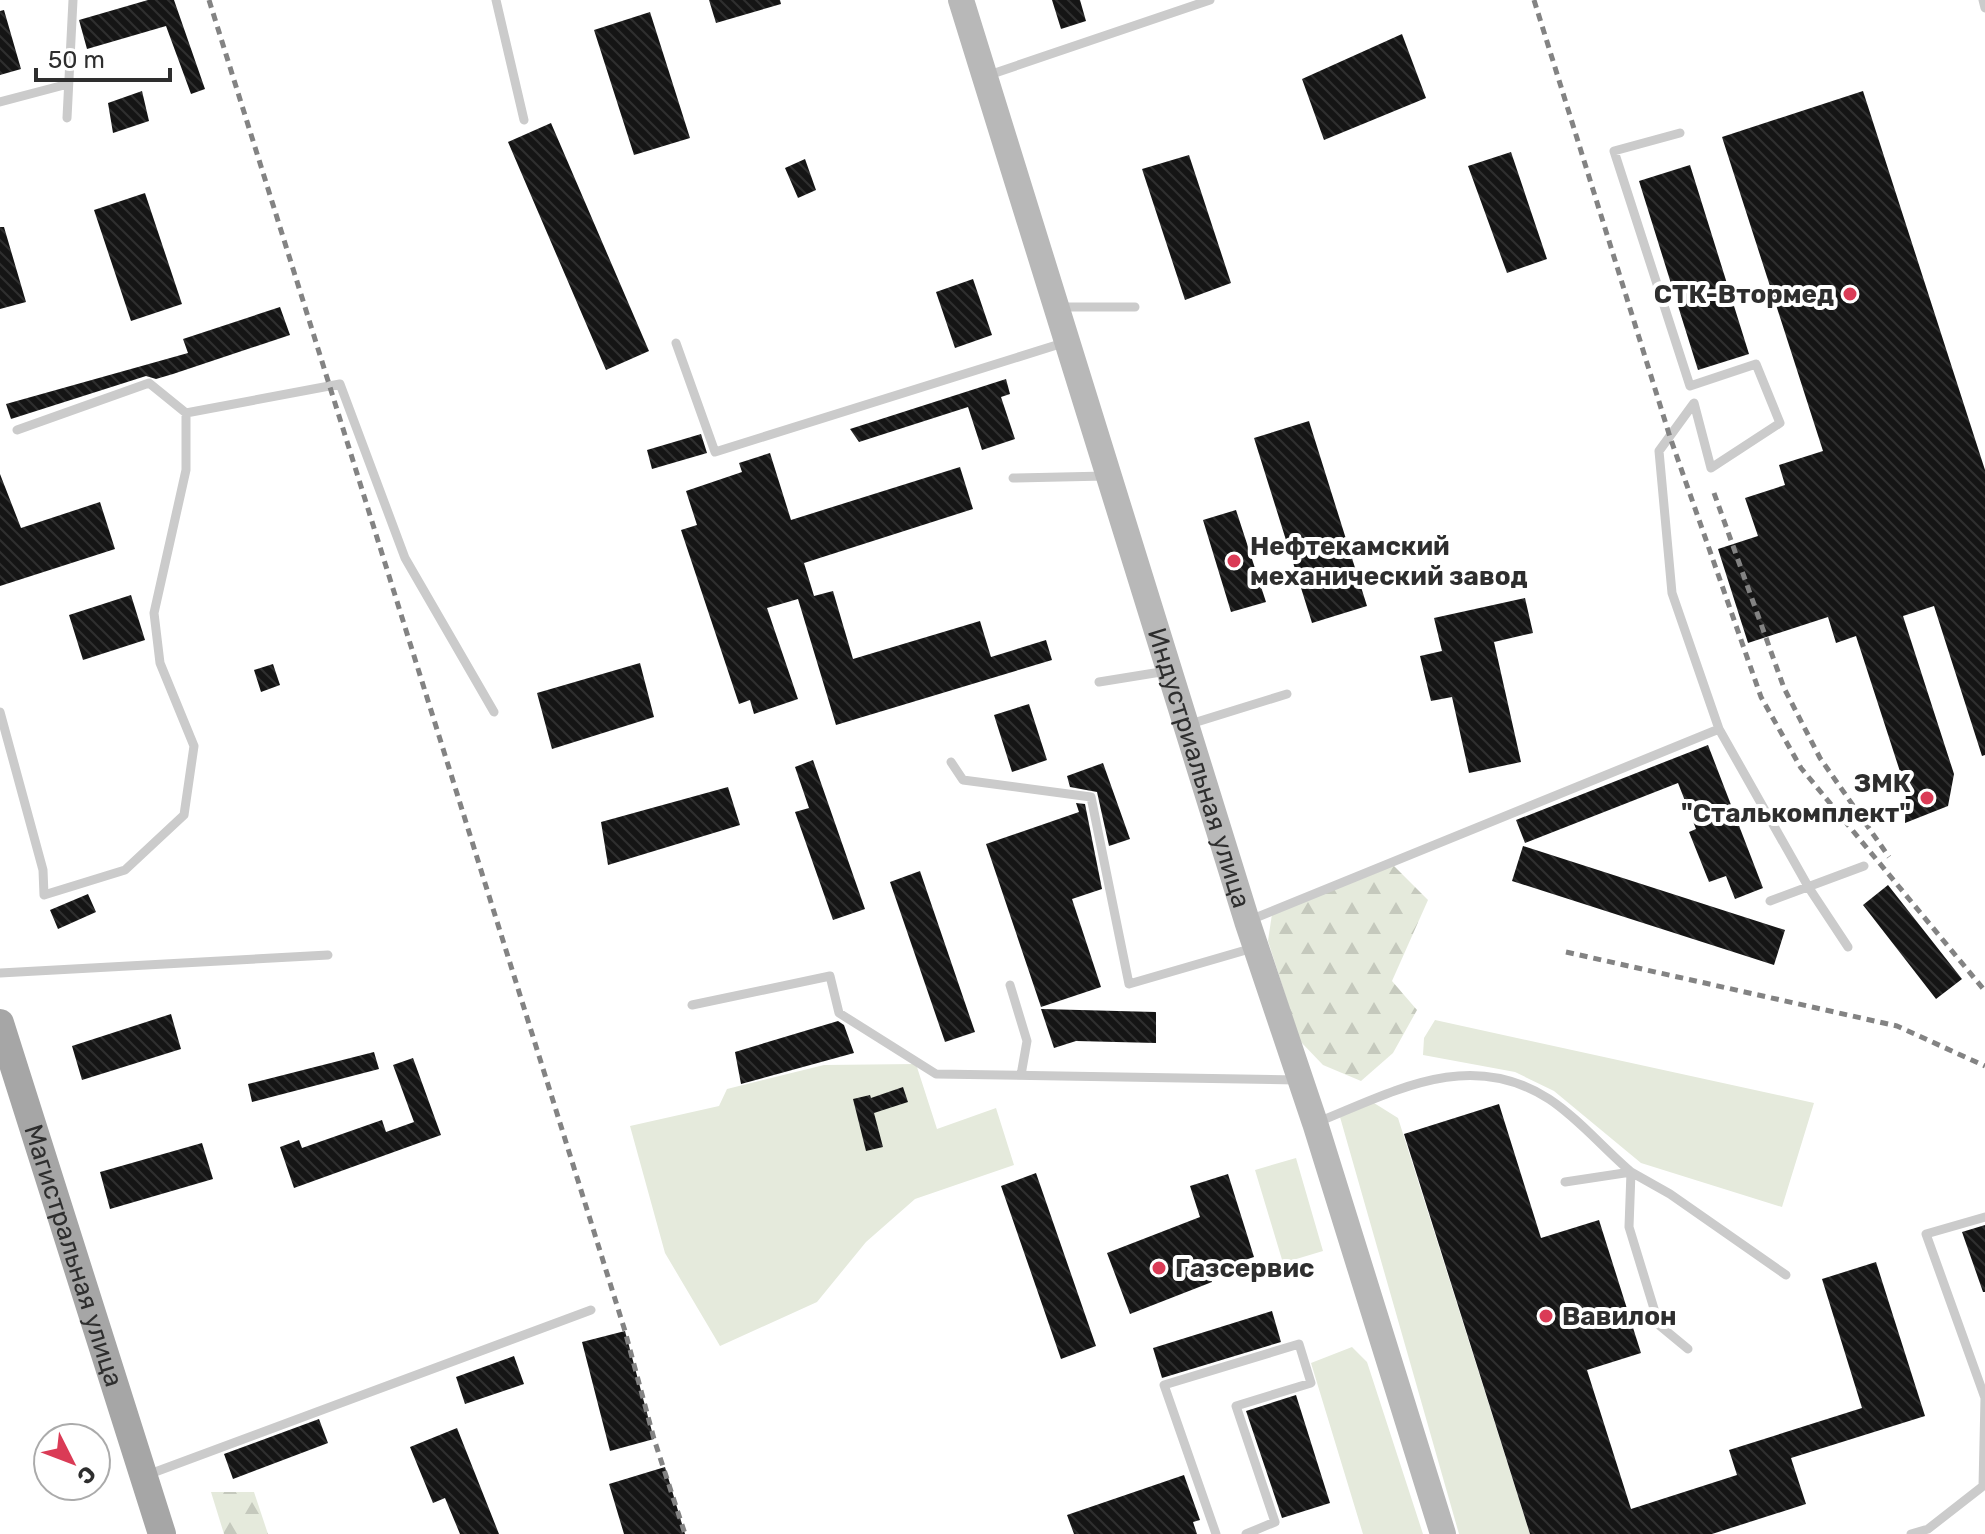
<svg xmlns="http://www.w3.org/2000/svg" width="1985" height="1534" viewBox="0 0 1985 1534" font-family="Rubik,sans-serif">
<defs>
<pattern id="forest-firs" width="22" height="20" patternUnits="userSpaceOnUse" patternTransform="scale(2)"><rect width="22" height="20" fill="#e5eadc"/><path d="M5 1l3.5 6h-7zM16 11l3.5 6h-7z" fill="#c5c9bd"/></pattern>
<pattern id="building-back-hatch" width="6" height="6" patternUnits="userSpaceOnUse" patternTransform="scale(2)"><rect width="6" height="6" fill="#151515"/><path d="M-1 5l2 2M0 0l6 6M5-1l2 2" fill="none" stroke="#2f2f2f"/></pattern>
</defs>
<rect width="100%" height="100%" fill="#fff"/>
<!-- green -->
<path fill="#e5eadc" d="M1435,1020l379,83 -32,104 -141,-44 -87,-72 -39,-19 -92,-17 1,-17z
M916,1064l21,65 59,-21 18,57 -99,34 -49,43 -49,60 -97,44 -55,-93 -35,-127 89,-20 8,-17 97,-24z
M1366,1098l32,20 132,416h-71l-121,-424z
M1296,1158l27,93 -40,12 -28,-93z
M1352,1347l15,15 56,172h-60l-52,-171z"/>
<!-- forest -->
<path fill="url(#forest-firs)" d="M1389,861l39,39 -36,81 25,29 -24,43 -32,28 -38,-16 -23,-24 -32,-100 5,-34z
M211,1492h43l14,42h-44z"/>
<!-- building -->
<path fill="url(#building-back-hatch)" d="M148,0h26l31,89 -14,5 -25,-68 -79,23 -8,-29z
M709,0h71l1,4 -65,19z
M1052,0h28l6,21 -25,8z
M4,10l17,59 -21,6v-64z
M650,12l40,126 -56,17 -40,-125z
M1402,34l24,64 -102,42 -22,-61z
M142,91l7,30 -36,12 -5,-30z
M1863,91l122,379v285l-3,1 -48,-150 -31,10 51,158 -6,32 -43,17 1,-33 -50,-154 -20,7 -8,-26 -80,26 -30,-94 40,-13 -13,-38 40,-13 -6,-20 44,-14 -101,-314z
M551,123l98,228 -43,19 -98,-228z
M1511,152l36,107 -40,14 -39,-107z
M1189,155l42,128 -46,17 -43,-131z
M805,159l11,31 -18,8 -13,-30z
M1690,165l59,189 -51,16 -59,-189z
M145,193l37,111 -51,17 -37,-111z
M0,227h4l22,75 -26,7z
M973,279l19,56 -37,13 -19,-56z
M280,307l10,28 -117,39 -17,5 -10,-3 -135,43 -5,-15 182,-51 -5,-14z
M1006,379l4,15 -9,3 14,42 -33,11 -14,-43 -109,35 -9,-13z
M1309,421l58,185 -55,17 -58,-185z
M701,434l6,19 -55,16 -5,-19z
M770,453l21,67 169,-53 13,42 -169,54 10,33 19,-5 20,68 127,-38 11,36 55,-17 6,20 -216,65 -38,-126 -31,9 31,91 -44,15 -4,-14 -11,4 -58,-174 16,-5 -11,-34 56,-19 -3,-9z
M0,474l21,54 79,-26 15,47 -115,37z
M1236,510l30,92 -35,10 -28,-92z
M131,595l14,45 -62,20 -14,-45z
M1525,598l8,35 -39,9 27,120 -52,11 -17,-76 -21,4 -11,-45 22,-5 -8,-33z
M640,663l14,54 -102,32 -15,-56z
M273,664l7,21 -19,7 -7,-22z
M1029,704l18,56 -35,12 -18,-57z
M1708,745l55,143 -28,11 -9,-23 -17,6 -20,-50 7,-3 -18,-46 -153,60 -9,-23z
M813,760l52,149 -32,11 -38,-108 14,-4 -14,-41z
M1103,763l27,76 -21,7 -12,-54 -27,-5 -3,-11z
M728,787l12,38 -132,40 -7,-43z
M1076,803l9,1 17,85 -30,10 29,88 -60,20 -55,-163 93,-32z
M1523,846l262,84 -11,35 -262,-84z
M920,871l55,161 -30,10 -55,-160z
M1888,885l74,94 -26,20 -73,-94z
M88,894l8,18 -38,17 -8,-19z
M1041,1009l115,3v31l-80,-2 -22,7z
M171,1014l10,35 -99,31 -10,-34z
M838,1021l6,4 10,28 -113,31 -6,-32z
M374,1052l5,17 -127,33 -4,-18z
M413,1058l28,77 -147,53 -14,-41 19,-7 3,8 80,-28 4,12 28,-10 -21,-57z
M903,1087l5,15 -34,11 9,34 -17,4 -13,-52 17,-4 1,3z
M1499,1104l42,134 58,-18 42,133 -54,17 44,139 106,-34 -8,-25 133,-42 -40,-129 54,-17 49,154 -134,42 15,46 -94,30h-182l-126,-400z
M202,1143l11,36 -103,30 -10,-37z
M1036,1173l60,173 -35,13 -60,-173z
M1228,1174l26,83 -46,15 4,10 -82,32 -23,-61 93,-36 -10,-31z
M1985,1225v67h-2l-21,-60z
M1272,1311l9,31 -119,36 -9,-30z
M625,1331l29,108 -44,12 -28,-109z
M514,1356l10,28 -59,20 -9,-27z
M1296,1395l34,108 -48,15 -36,-107z
M319,1419l9,24 -95,36 -9,-25z
M457,1428l42,106h-39l-15,-36 -12,5 -23,-56z
M665,1467l20,67h-61l-15,-50z
M1184,1475l16,45 -7,2 4,12h-123l-7,-19z"/>
<g fill="none" stroke-linecap="round" stroke-linejoin="round">
<!-- lane -->
<path stroke="#cbcbcb" stroke-width="9" d="M496,0l28,120
M1983,0l2,8
M989,75l221,-75
M0,102l68,-18
M67,118l6,-118
M1680,133l-66,18 76,235 66,-22 24,59 -69,45 -17,-65 -35,48 13,142 47,136
M1058,307h77
M676,343l39,109 348,-109
M17,430l132,-47 37,30 154,-29 65,174 89,154
M1013,478l93,-2
M1099,682l68,-11
M0,712l43,158 1,25 81,-25 59,-55 10,-69 -34,-83 -6,-50 32,-143v-57
M1187,725l100,-31
M951,762l12,18 128,17 38,187 124,-36
M1770,901l94,-35
M1250,920l469,-191 90,159 39,59
M0,973l328,-18
M1010,985l17,56 -6,34
M692,1005l138,-29 9,37 97,61 361,6
M1318,1122c77,-31 152,-74 231,-23 29,19 55,50 82,73l-66,10
M1688,1349l-29,-24 -30,-98 2,-55 39,22 116,81
M147,1475l444,-165
M1216,1534l-52,-149 135,-41 12,39 -75,23 39,116 -29,12
M1911,1534l17,-5 55,-43 2,-88 -59,-164 59,-17"/>
<!-- secondary -->
<path stroke="#b8b8b8" stroke-width="26" id="s1" d="M961,0l286,921 68,202 128,411"/>
<!-- primary -->
<path stroke="#a6a6a6" stroke-width="28" id="s2" d="M0,1023l162,511"/>
<!-- rail -->
<path stroke="#838383" stroke-width="5" stroke-dasharray="8 6" stroke-linecap="butt" d="M209,0l416,1331 29,108 31,95
M1534,0l136,437 91,260 40,71 184,223
M1714,493l70,195 36,70 69,99
M1566,952l331,74 88,40"/>
</g>
<!-- markers -->
<g fill="#da3b56" stroke="#fff" stroke-width="3">
<circle cx="1850" cy="294" r="8"/>
<circle cx="1234" cy="561" r="8"/>
<circle cx="1927" cy="798" r="8"/>
<circle cx="1159" cy="1268" r="8"/>
<circle cx="1546" cy="1316" r="8"/>
</g>
<g text-anchor="middle" dominant-baseline="central" stroke-width="8" stroke-linejoin="round" paint-order="stroke">
<!-- poi labels -->
<g font-size="26" font-weight="bold" fill="#2e2e2e" stroke="#fff" text-anchor="start">
<text x="1834" y="294" text-anchor="end">СТК-Втормед</text>
<text x="1250" y="546">Нефтекамский<tspan x="1250" dy="30">механический завод</tspan></text>
<text x="1911" y="783" text-anchor="end">ЗМК<tspan x="1911" dy="30">"Сталькомплект"</tspan></text>
<text x="1175" y="1268">Газсервис</text>
<text x="1562" y="1316">Вавилон</text>
</g>
<!-- street labels -->
<g font-size="26" fill="#2e2e2e" stroke="#fff">
<text stroke="none"><textPath href="#s1" startOffset="804">Индустриальная улица</textPath></text>
<text stroke="none"><textPath href="#s2" startOffset="244">Магистральная улица</textPath></text>
</g>
</g>
<!-- north arrow -->
<g transform="translate(72 1462) rotate(132)"><circle r="38" fill="#ffffff" stroke="#ababab" stroke-width="2"/>
<path d="M0-6L14 30L0 20L-14 30Z" fill="#da3b56"/>
<text y="-12" font-size="22" font-weight="bold" text-anchor="middle" fill="#2e2e2e">С</text>
</g>
<!-- scale -->
<path d="M36 68v12h134v-12" fill="none" stroke="#2e2e2e" stroke-width="4"/>
<text x="48" y="68" font-size="24" fill="#2e2e2e" stroke="#ffffff" stroke-width="6" paint-order="stroke">50 m</text>
</svg>
